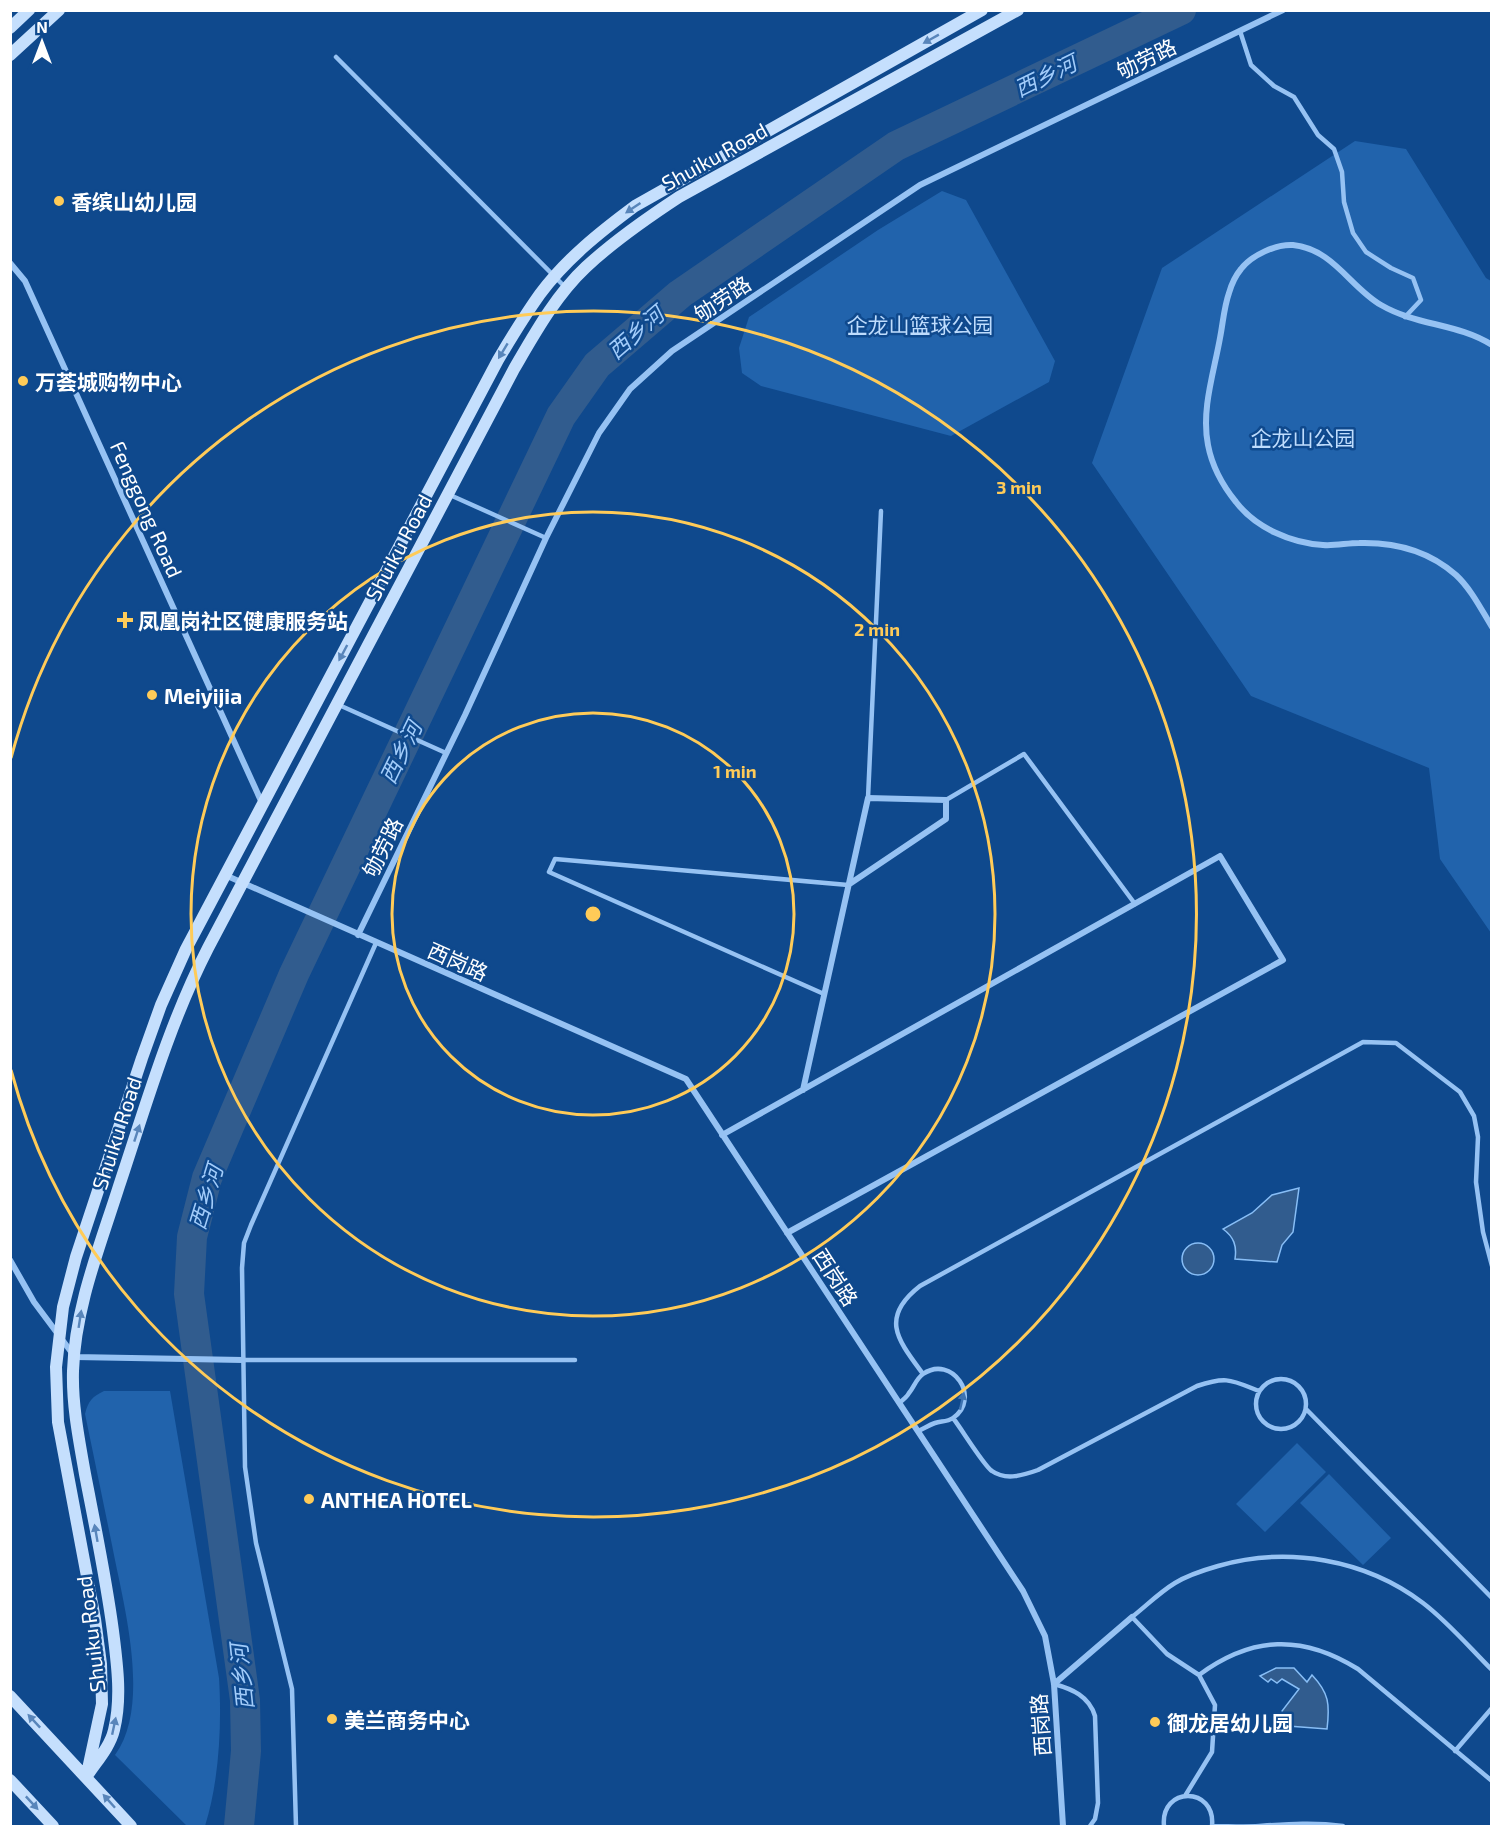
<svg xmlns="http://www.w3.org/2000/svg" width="1502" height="1837" viewBox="0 0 1502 1837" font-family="'Exo 2','Noto Sans SC',sans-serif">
<rect width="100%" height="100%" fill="#0f498d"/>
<!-- green -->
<path fill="#2163ac" d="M1355,141l51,8 80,129 5,3v652l-51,-74 -11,-91 -178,-72 -159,-233 70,-195z
M942,191l24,9 89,161 -6,21 -98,54 -190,-50 -19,-13 -3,-25 10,-31 129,-87z
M104,1391h66l49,287c3,47 0,104 -14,148h-18l-72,-71c37,-51 8,-152 -3,-210 -9,-44 -18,-88 -27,-131 3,-13 8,-18 19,-23z
M1297,1443l29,29 -61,60 -29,-28z
M1329,1474l62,64 -28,27 -63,-62z"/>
<!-- water -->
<path fill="#315c8e" stroke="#88bef6" stroke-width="1.5" d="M1299,1188l-6,44 -11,13 -5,17 -42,-3c2,-13 -1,-22 -12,-30l29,-16 20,-18z
M1182 1259a16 16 0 1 1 32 0a16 16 0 1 1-32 0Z
M1276,1668h18l13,14 5,-7c17,18 18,29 15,54l-39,-3 -6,-15 17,-22 -17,-10 -5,4 -6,-4 -3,3 -8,-6z"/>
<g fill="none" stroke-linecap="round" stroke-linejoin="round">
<!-- river -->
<path stroke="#315c8e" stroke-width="30" d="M239,1826l7,-75 -1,-51 -56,-406 3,-57 15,-59 87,-204 267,-558 36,-51 83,-71 216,-148 285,-136"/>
<!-- service -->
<path stroke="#96c2f3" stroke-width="4.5" d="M1240,31l11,34 23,21 20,11 24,38 16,14 8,23 2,30 9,31 13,19 25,16 22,10 8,22 -16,17
M336,57l229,230
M450,495l96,43
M339,705l107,48
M868,798l13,-287
M946,800l78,-46 111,150
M824,994l-275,-122 6,-13 293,26
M243,1360h332
M923,1374c-25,-34 -44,-56 -3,-88l443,-244 33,1 64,49 14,24 4,21 -2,45 7,50 9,34
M1256 1404a25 25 0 1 1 50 0a25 25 0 1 1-50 0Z
M899,1403c4,-3 8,-6 10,-10 5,-6 7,-14 14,-19 29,-20 59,24 30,44 -6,4 -12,3 -18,5 -6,2 -12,6 -17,8
M1306,1409l186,189
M953,1418c8,10 31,48 39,53 14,10 32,4 46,-1l159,-84c30,-10 34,-6 62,5
M1199,1675c53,-39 103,-41 159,-6l134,112
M1054,1684c18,5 35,12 41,32l3,87 -3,16 -5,7
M1455,1751l37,-43
M1185,1796l27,-44 3,-47 -16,-30 -32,-21 -35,-37c14,-11 28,-25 43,-34 13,-8 29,-13 43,-17 69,-20 147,-7 205,37 25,19 46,44 69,67
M296,1826l-4,-137 -36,-146 -11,-76 -3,-199 2,-25 7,-18 125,-282
M1164,1826c-4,-40 52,-40 48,0
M1212,1826c16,0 32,1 47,0 29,-2 55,-4 84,0"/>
<!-- minor -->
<path stroke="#96c2f3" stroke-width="6" d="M10,263l15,18 237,522
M1492,345c-35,-22 -75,-19 -111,-40 -31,-18 -48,-56 -88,-60 -17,-1 -41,10 -52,24 -5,6 -10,17 -12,24 -5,14 -6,30 -9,45 -6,34 -19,72 -12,107 4,21 15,41 28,57 20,26 55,41 87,43 12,1 24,-2 36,-2 35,-1 70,8 97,32 15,14 25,34 36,52
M225,875l461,204 337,512 22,45 9,48 9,142
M358,935l107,-220 81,-177 53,-105 31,-44 42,-38 248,-166 363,-175
M803,1090l65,-292 78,2v19l-98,66
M722,1135l498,-279 63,104 -496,273
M10,1260l24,42 41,55 168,3
M1054,1684l78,-67"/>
<!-- secondary -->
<path stroke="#c5dffd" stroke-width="12" d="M10,28l19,-18
M10,55l49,-45
M10,1696l121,130
M88,1769l14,-65 -1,-40 -6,-45 -37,-197 -2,-55 7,-60 13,-50 66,-199 19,-53 25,-56 312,-589c13,-22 27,-45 42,-66 26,-35 60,-62 95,-88l347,-196
M87,1776c9,-14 23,-29 27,-46 8,-32 3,-67 -1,-99 -7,-53 -18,-105 -28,-157 -6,-34 -13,-69 -12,-103 2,-64 27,-125 46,-185 27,-81 50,-162 89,-238l306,-579c21,-36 42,-74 72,-102 29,-27 61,-49 93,-70l339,-187
M10,1780l43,46"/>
</g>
<!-- one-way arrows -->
<defs><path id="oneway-solid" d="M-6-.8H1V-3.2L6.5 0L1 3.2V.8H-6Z" transform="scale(1.5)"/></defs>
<g fill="#5885ba">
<use href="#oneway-solid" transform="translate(931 39) rotate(151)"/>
<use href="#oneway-solid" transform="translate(633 208) rotate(146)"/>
<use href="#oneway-solid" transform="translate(503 351) rotate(121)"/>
<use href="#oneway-solid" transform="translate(343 653) rotate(118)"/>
<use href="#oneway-solid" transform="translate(137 1133) rotate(-72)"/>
<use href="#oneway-solid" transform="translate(80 1319) rotate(-81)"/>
<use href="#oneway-solid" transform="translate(96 1533) rotate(-100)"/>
<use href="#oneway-solid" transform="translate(34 1721) rotate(-133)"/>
<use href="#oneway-solid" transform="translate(114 1726) rotate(-78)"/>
<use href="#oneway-solid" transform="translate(109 1801) rotate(-132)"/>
<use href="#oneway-solid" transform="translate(32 1803) rotate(47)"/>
</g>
<use fill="#3e73b1" href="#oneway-solid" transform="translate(962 1401) rotate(-77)"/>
<!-- distance rings -->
<g fill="none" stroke="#ffcb58" stroke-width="3">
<circle cx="593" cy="914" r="201"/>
<circle cx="593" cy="914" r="402"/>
<path d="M11 758A603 603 0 1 1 11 1070"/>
</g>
<!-- markers -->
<g fill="#ffcb58" stroke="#0f498d" stroke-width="2">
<circle cx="59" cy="201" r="6"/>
<circle cx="23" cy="381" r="6"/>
<path d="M122 611h6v6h6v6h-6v6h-6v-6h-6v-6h6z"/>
<circle cx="152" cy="695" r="6"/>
<circle cx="309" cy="1499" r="6"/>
<circle cx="332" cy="1719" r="6"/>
<circle cx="1155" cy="1722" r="6"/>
</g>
<g text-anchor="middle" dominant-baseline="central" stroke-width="5" stroke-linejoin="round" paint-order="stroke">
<!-- street labels -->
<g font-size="21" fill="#fff" stroke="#0f498d">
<text transform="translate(1146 58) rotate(-26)">劬劳路</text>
<text transform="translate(714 156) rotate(-29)">Shuiku Road</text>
<text transform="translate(722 298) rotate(-34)">劬劳路</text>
<text transform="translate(147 509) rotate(66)">Fenggong Road</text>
<text transform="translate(398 547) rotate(-62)">Shuiku Road</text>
<text transform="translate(382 847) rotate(-64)">劬劳路</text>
<text transform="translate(458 961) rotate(24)">西岗路</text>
<text transform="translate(116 1133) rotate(-72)">Shuiku Road</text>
<text transform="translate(836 1277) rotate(57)">西岗路</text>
<text transform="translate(90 1634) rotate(-97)">Shuiku Road</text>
<text transform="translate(1040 1725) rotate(-94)">西岗路</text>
</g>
<!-- poi labels -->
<g font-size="21" font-weight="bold" fill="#fff" stroke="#0f498d" text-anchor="start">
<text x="71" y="201">香缤山幼儿园</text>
<text x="35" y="381">万荟城购物中心</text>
<text x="138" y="620">凤凰岗社区健康服务站</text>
<text x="164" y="695">Meiyijia</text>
<text x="321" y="1499">ANTHEA HOTEL</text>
<text x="344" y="1719">美兰商务中心</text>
<text x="1167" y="1722">御龙居幼儿园</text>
</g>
<!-- park labels -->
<g font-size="21" fill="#bedcfd" stroke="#0f498d">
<text x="920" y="324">企龙山篮球公园</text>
<text x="1303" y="437">企龙山公园</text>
</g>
<!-- water labels -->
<g font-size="22" font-style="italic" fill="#a2ccfa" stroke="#0f498d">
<text transform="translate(1045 75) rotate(-26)">西乡河</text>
<text transform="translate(635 332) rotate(-41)">西乡河</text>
<text transform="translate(400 752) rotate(-64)">西乡河</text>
<text transform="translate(205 1197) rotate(-73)">西乡河</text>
<text transform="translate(241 1677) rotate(-96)">西乡河</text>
</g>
</g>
<circle cx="593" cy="914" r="9" fill="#ffcb58" stroke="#0f498d" stroke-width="3"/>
<g font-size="18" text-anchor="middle" font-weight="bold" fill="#ffcb58" stroke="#0f498d" stroke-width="5" stroke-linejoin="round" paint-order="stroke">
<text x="1019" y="494">3 min</text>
<text x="877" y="636">2 min</text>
<text x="735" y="778">1 min</text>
</g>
<!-- border -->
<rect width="1502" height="1837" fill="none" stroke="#ffffff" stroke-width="24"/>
<!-- north arrow -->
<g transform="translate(42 42)" stroke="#0f498d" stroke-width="4.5" paint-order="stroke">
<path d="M0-4.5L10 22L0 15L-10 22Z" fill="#ffffff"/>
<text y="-9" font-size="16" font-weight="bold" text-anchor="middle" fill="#ffffff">N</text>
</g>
</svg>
